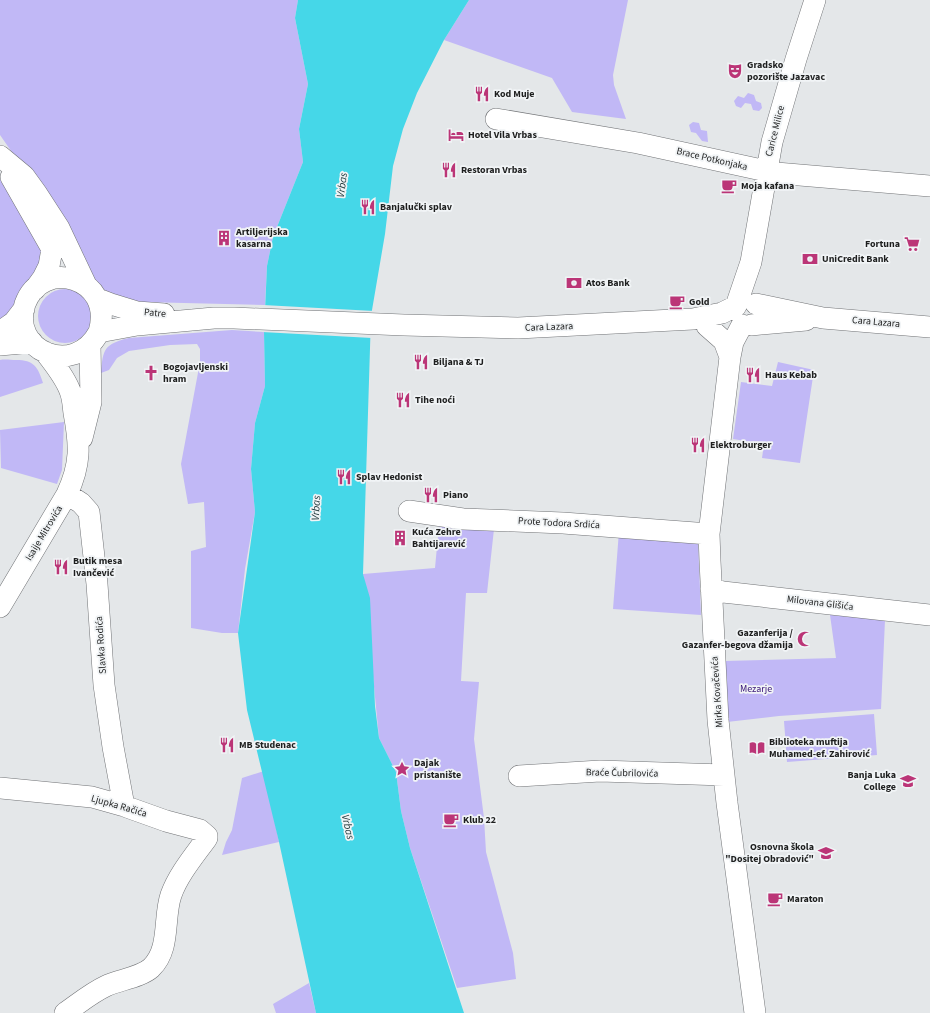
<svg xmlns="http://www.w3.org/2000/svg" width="930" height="1013" viewBox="0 0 930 1013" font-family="'Source Sans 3',sans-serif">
<rect width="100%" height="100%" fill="#e4e7e9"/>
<!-- green -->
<path fill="#c1b8f6" d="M0,0h298l-3,18 13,66 -9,45 4,33 -30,75 -6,29 -2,39 -122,-3c-26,2 -32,-4 -48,-22l-72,-112 -23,-33z
M469,0h159l-15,75 1,10 12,34 -54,-7 -20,-34 -108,-38z
M748,93l6,2 2,6 5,2 1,5 -3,3 -6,-1 -2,-6 -6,-1 -4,5 -5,-2 -2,-5 4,-5 6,2z
M693,122l6,1 2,7 6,1 1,11 -6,-1 -6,-8 -5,-1 -2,-7z
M0,179l41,69 2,10 -30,52 -13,12z
M38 316a27 27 0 1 1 54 0a27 27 0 1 1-54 0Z
M232,330l32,2 1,54 -10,37 -4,46 4,43 -10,57 -7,64h-16l-31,-5v-77l15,-4 -2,-45 -16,2 -7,-40 19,-102v-13l-3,-5 -27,1 -41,6 -12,7 -8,12 -8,3c2,-24 3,-29 28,-35z
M0,360c5,-1 11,0 16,0 18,0 22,7 27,23l-43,14z
M778,362l36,8 -14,93 -38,-5 2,-14 -31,-5 8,-57 31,4z
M64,422l-2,48 -5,14 -56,-16 -1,-38z
M439,525l55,4 -7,64h-21l-5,88 18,1 -5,57 10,79 2,34 27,101 3,26 -59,9 -47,-140 -9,-37 -5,-39 -17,-34 -16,-164 72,-6z
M619,531l79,8 3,76 -88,-6z
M830,615l55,5 -4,89 -102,7 -52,6 -3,-61 112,-3z
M874,714l3,41 -90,7 -3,-41z
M264,771l15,71 -57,13 4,-13 6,-12 10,-52z
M309,983l7,30h-40l-3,-9z"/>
<!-- water -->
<path fill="#45d7e8" d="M298,0h171l-25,40 -27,53 -14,36 -10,37 -8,68 -14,82 -8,258 7,24 5,108 4,32 17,34 5,39 9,37 54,165h-148l-37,-171 -32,-132 -9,-77 17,-121 -4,-43 4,-46 10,-37 -1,-54 3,-66 6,-29 30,-75 -4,-33 9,-45 -13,-66z"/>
<!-- pier -->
<path fill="#e4e7e9" d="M263,305l111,6 -2,27 -110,-6z"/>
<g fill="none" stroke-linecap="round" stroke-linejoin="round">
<defs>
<path id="minor" d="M496,119l142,24 138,30 154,13
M0,156l24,20 13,18 22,34 27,57
M11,177l41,72 -3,17 -6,12 -8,11
M98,299l13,5 26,8 27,2
M756,304l67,14 107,9
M742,325l-9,17 -3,15 -21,177 1,27 8,159 9,83 28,210
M751,325l55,-5
M707,326l17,15 6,16
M0,332l14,-10 10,-13
M99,332c16,-55 -57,-75 -74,-28 -16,46 49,75 74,28l38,-7 77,-7h20l170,7 114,3 175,-9 29,-6 14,-7 15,-44 21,-120 24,-83 19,-59
M0,345l32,-3
M82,438l9,-36 -1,-57
M67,494l14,9 8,9 8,72 7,101 9,62 11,59
M409,511l54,8 100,4 146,11
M711,589l12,3 207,23
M0,607l67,-113c14,-30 13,-49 7,-81 -1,-7 -1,-15 -4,-22 -5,-14 -16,-27 -25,-39
M519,776l81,-5 124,4
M0,788l92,9 32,9 42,15 34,9 7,6v2c-13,18 -29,37 -36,57 -8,23 0,54 -20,73 -10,9 -32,12 -45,18 -15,7 -28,18 -41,27"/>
</defs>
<!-- minor casing -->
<use href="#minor" stroke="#717376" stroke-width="22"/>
<!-- minor -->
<use href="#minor" stroke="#fff" stroke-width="21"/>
</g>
<!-- icons -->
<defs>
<symbol id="theatre-bare" viewBox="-9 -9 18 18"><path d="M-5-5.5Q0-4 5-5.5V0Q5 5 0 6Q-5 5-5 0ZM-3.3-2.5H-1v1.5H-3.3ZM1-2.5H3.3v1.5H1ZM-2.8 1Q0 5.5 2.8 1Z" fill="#bb3577" stroke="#f1f4f6" stroke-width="2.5" paint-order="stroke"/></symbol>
<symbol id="restaurant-bare" viewBox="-9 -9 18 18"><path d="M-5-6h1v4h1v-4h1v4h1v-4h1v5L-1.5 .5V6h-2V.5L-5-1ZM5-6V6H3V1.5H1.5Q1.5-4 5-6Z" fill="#bb3577" stroke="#f1f4f6" stroke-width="2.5" paint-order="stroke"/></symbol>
<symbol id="hotel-bare" viewBox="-9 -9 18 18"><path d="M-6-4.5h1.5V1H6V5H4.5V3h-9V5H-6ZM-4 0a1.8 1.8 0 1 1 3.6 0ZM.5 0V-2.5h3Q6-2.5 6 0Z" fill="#bb3577" stroke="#f1f4f6" stroke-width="2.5" paint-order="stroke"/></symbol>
<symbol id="cafe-bare" viewBox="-9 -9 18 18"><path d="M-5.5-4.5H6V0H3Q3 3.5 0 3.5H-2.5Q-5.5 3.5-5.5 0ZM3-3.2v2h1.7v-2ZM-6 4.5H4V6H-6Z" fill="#bb3577" stroke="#f1f4f6" stroke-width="2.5" paint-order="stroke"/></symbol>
<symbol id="building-bare" viewBox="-9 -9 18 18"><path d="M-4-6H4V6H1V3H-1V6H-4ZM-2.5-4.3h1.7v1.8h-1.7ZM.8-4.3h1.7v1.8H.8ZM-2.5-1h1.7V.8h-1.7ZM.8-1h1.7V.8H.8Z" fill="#bb3577" stroke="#f1f4f6" stroke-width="2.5" paint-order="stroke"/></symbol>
<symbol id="supermarket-bare" viewBox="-9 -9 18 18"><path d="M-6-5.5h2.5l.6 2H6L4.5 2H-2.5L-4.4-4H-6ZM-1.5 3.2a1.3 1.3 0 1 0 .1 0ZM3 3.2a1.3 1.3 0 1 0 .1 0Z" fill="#bb3577" stroke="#f1f4f6" stroke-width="2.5" paint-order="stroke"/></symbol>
<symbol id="bank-bare" viewBox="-9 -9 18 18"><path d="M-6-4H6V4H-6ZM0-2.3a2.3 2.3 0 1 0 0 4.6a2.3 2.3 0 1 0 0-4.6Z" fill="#bb3577" stroke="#f1f4f6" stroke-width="2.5" paint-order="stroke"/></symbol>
<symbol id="church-bare" viewBox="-9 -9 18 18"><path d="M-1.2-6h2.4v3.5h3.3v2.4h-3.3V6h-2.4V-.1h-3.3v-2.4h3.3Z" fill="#bb3577" stroke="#f1f4f6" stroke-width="2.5" paint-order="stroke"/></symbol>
<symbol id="mosque-bare" viewBox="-9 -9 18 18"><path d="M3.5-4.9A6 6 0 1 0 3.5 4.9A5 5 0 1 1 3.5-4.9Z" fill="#bb3577" stroke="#f1f4f6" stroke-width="2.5" paint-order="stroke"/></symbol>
<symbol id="library-bare" viewBox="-9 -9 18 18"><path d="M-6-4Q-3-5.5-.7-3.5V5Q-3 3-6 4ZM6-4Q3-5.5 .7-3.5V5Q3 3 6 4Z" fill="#bb3577" stroke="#f1f4f6" stroke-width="2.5" paint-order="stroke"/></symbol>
<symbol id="sight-bare" viewBox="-9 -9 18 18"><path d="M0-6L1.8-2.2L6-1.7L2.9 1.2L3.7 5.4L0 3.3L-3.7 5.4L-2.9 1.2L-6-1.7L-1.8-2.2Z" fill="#bb3577" stroke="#f1f4f6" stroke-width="2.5" paint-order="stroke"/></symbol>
<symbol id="university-bare" viewBox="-9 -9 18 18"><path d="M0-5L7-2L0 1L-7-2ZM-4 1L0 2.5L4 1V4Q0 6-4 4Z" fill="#bb3577" stroke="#f1f4f6" stroke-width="2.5" paint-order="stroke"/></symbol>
<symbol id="school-bare" viewBox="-9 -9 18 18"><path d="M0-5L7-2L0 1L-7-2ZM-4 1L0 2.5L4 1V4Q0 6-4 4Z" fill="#bb3577" stroke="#f1f4f6" stroke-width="2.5" paint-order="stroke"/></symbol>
</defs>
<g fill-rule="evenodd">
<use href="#theatre-bare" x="724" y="60" width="22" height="22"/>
<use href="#restaurant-bare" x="471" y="83" width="22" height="22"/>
<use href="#hotel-bare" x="445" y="124" width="22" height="22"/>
<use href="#restaurant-bare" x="438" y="159" width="22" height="22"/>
<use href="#cafe-bare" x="718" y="175" width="22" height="22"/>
<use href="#restaurant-bare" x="357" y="196" width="22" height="22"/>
<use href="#building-bare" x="213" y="227" width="22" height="22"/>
<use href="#supermarket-bare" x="901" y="233" width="22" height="22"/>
<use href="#bank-bare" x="799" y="248" width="22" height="22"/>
<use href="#bank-bare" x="563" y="272" width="22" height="22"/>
<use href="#cafe-bare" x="666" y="291" width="22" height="22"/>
<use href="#restaurant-bare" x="410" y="351" width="22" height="22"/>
<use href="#church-bare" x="140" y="362" width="22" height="22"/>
<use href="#restaurant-bare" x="742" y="364" width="22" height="22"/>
<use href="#restaurant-bare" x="392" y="389" width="22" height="22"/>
<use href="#restaurant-bare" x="687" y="434" width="22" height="22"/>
<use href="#restaurant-bare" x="333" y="466" width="22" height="22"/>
<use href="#restaurant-bare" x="420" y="484" width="22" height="22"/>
<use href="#building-bare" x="389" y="527" width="22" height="22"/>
<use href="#restaurant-bare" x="50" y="556" width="22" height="22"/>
<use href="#mosque-bare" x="794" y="628" width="22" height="22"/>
<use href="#restaurant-bare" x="216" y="734" width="22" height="22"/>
<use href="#library-bare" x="746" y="737" width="22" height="22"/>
<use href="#sight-bare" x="391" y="758" width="22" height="22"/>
<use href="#university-bare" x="897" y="770" width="22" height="22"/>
<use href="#cafe-bare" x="440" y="809" width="22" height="22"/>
<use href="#school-bare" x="815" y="842" width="22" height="22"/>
<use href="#cafe-bare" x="764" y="888" width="22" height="22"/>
</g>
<g text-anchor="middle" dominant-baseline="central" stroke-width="3.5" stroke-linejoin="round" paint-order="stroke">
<!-- poi labels -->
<g font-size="10" font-weight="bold" fill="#1e1f1f" stroke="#f1f4f6" text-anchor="start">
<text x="747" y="65">Gradsko<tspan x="747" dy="12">pozorište Jazavac</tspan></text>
<text x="494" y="94">Kod Muje</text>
<text x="468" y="135">Hotel Vila Vrbas</text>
<text x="461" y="170">Restoran Vrbas</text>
<text x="741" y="186">Moja kafana</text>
<text x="380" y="207">Banjalučki splav</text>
<text x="236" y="232">Artiljerijska<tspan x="236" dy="12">kasarna</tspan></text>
<text x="900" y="244" text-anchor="end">Fortuna</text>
<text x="822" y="259">UniCredit Bank</text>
<text x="586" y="283">Atos Bank</text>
<text x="689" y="302">Gold</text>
<text x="433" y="362">Biljana &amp; TJ</text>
<text x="163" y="367">Bogojavljenski<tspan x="163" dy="12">hram</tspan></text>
<text x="765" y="375">Haus Kebab</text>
<text x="415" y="400">Tihe noći</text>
<text x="710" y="445">Elektroburger</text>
<text x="356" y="477">Splav Hedonist</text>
<text x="443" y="495">Piano</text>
<text x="412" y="532">Kuća Zehre<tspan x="412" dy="12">Bahtijarević</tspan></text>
<text x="73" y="561">Butik mesa<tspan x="73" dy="12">Ivančević</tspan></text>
<text x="793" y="633" text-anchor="end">Gazanferija /<tspan x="793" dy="12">Gazanfer-begova džamija</tspan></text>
<text x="769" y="742">Biblioteka muftija<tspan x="769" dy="12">Muhamed-ef. Zahirović</tspan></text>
<text x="239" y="745">MB Studenac</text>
<text x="414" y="763">Dajak<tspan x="414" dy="12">pristanište</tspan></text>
<text x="896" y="775" text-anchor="end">Banja Luka<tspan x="896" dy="12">College</tspan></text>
<text x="463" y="820">Klub 22</text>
<text x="814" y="847" text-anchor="end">Osnovna škola<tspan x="814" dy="12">"Dositej Obradović"</tspan></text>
<text x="787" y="899">Maraton</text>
</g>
<!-- street labels -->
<g font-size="10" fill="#1e1f1f" stroke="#f1f4f6">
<text transform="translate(775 131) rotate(-76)">Carice Milice</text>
<text transform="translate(712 159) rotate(13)">Brace Potkonjaka</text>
<text transform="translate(155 313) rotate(5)">Patre</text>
<text transform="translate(876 322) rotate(5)">Cara Lazara</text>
<text transform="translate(549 327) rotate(-2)">Cara Lazara</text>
<text transform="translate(559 523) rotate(3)">Prote Todora Srdića</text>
<text transform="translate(44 533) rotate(-59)">Isaije Mitrovića</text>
<text transform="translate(820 603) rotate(7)">Milovana Glišića</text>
<text transform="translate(101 645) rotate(-94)">Slavka Rodića</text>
<text transform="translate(717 692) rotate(-94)">Mirka Kovačevića</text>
<text transform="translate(622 773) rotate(1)">Braće Čubrilovića</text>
<text transform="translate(119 806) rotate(16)">Ljupka Račića</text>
</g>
<!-- park labels -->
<g font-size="10" fill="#381577" stroke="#f1f4f6">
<text x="756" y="689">Mezarje</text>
</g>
<!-- water labels -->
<g font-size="11" font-style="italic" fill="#1e3639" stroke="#f1f4f6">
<text transform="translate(342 185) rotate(-82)">Vrbas</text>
<text transform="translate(316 508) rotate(-87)">Vrbas</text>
<text transform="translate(348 827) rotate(77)">Vrbas</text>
</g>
</g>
</svg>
